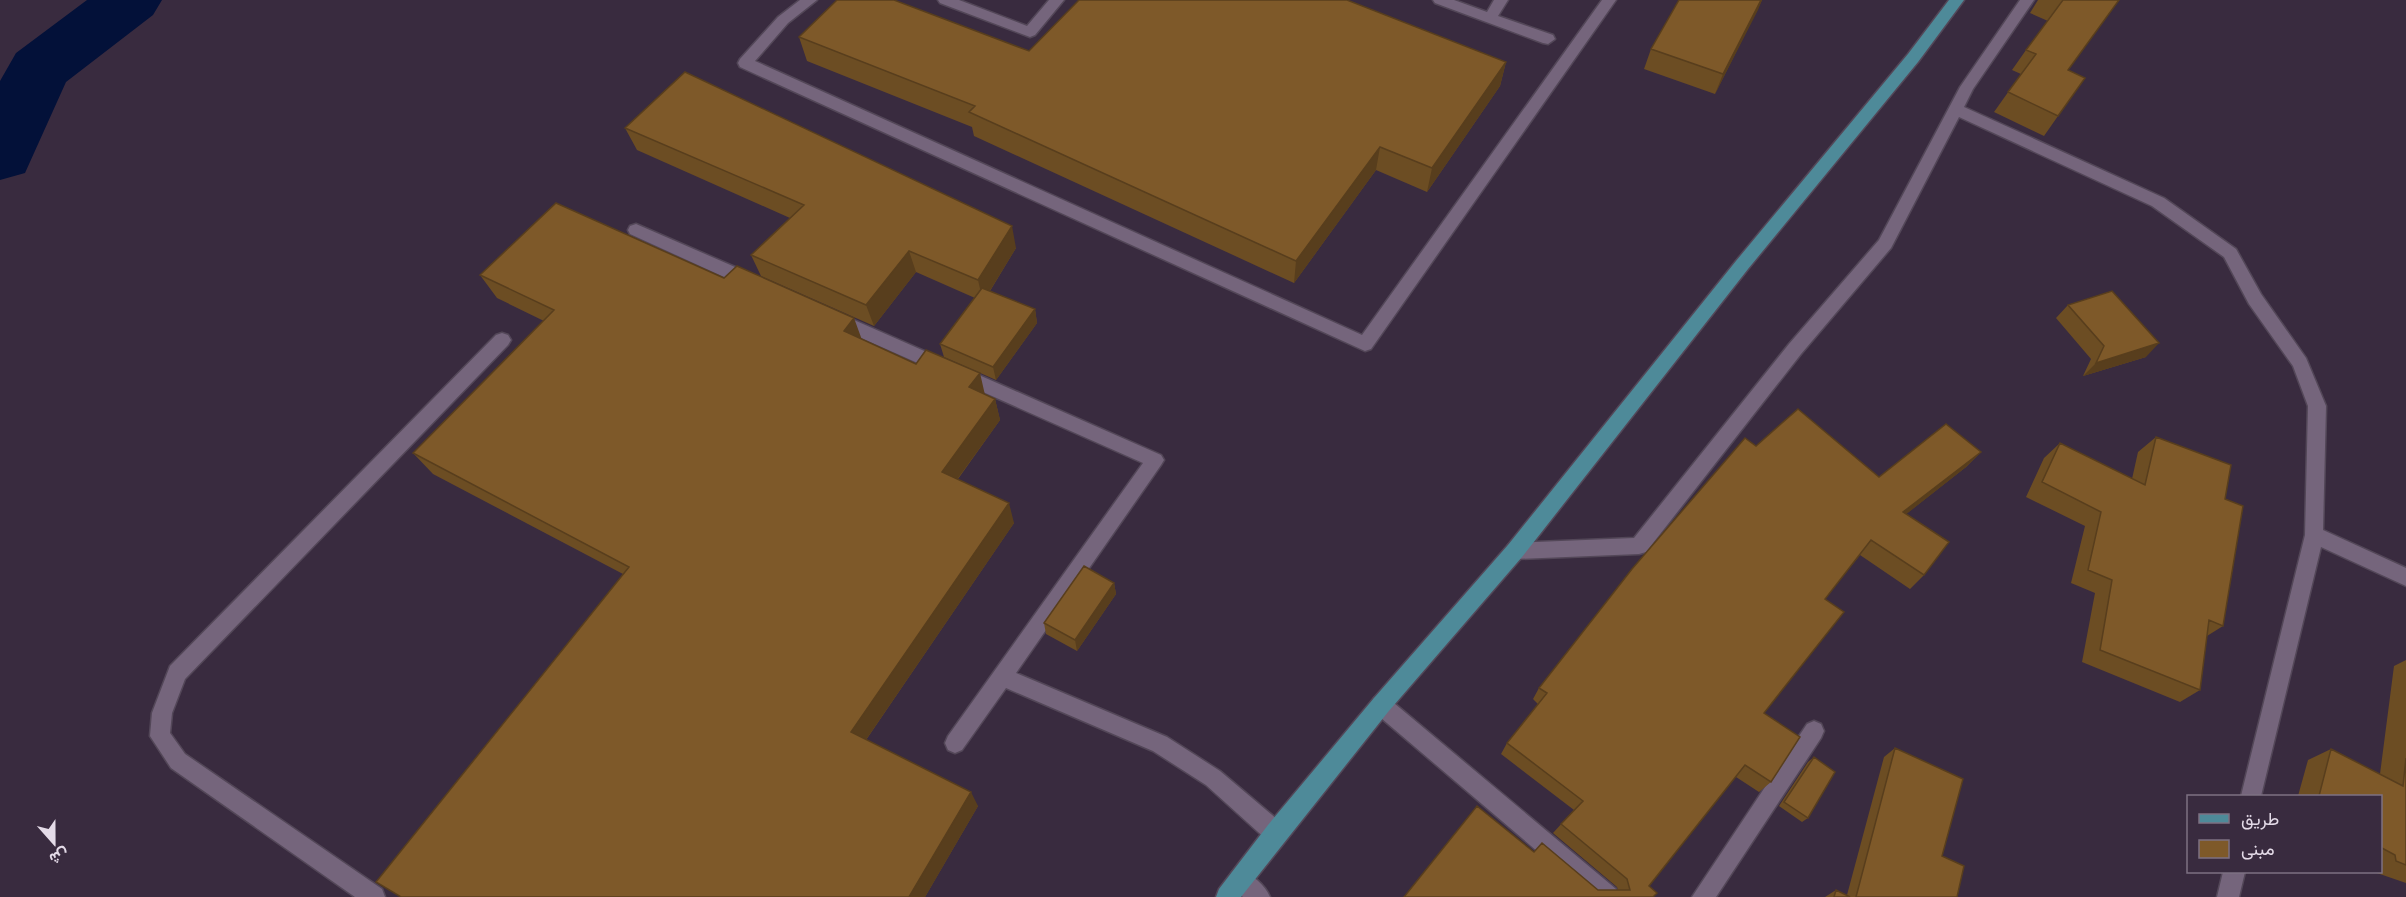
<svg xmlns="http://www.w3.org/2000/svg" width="2406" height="897" viewBox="0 0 2406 897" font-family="'Noto Sans',Vazirmatn,sans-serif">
<rect width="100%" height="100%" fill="#392b3f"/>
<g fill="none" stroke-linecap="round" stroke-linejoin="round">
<!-- river -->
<path fill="#031139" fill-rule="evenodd" d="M87,0h75l-9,15 -87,67 -41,91 -25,7v-99l16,-28z"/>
<defs>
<path id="service" d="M800,0h17l-29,23 -33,38 607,274 240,-335h14l-245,349 -6,2 -625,-284 -2,-4 2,-4 38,-42z
M938,0h21l68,26 22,-26h15l-29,35 -5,2 -90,-34z
M1433,0h21l33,12 7,-12h14l-10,16 55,19 2,4 -7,5 -5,-1 -108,-40z
M636,224l122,53 2,5 -2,5 -6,1 -6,-1 -116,-53 -2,-4 2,-4z
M838,313l323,142 3,5 -3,5 -145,208 151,64 53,34 64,54 3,8 -3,8 -8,3 -8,-3 -62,-56 -53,-34 -147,-63 -44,62 -7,3 -7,-3 -3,-7 3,-7 195,-273 -311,-138 -2,-5 2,-5z
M502,333l6,2 3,5 -3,5 -323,334 -13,34 -2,20 15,21 197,135 3,8h-30l-184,-129 -21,-32 2,-23 18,-47 326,-331z"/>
<path id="minor" d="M2020,0h14l-61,89 -9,18 200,91 72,51 25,45 45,64 20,48 -3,124 83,38v18l-85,-39 -60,249h-20l64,-261 3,-129 -15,-40 -44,-62 -25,-47 -72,-51 -193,-89 -68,131 -90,106 -155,198 -7,2 -124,5 -7,-2 -2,-6 2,-6 7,-2 119,-5 155,-194 90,-104 81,-153z
M1381,695l7,3 228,191 3,8h-28l-217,-185 -3,-7 3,-7z
M1814,721l7,3 3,7 -3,7 -105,159h-24l115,-173z
M1240,869c12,5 25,16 30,28h-27l-11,-9 -3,-8 3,-8z
M2223,872h22l-6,25h-22z"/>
<path id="primary" d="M1949,0h15l-46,62 -170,207 -226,288 -134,155 -147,185h-25l3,-8 49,-64 106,-127 134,-153 228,-284 172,-207z"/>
</defs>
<!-- service casing -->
<use href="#service" stroke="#534758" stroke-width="3"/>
<!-- minor casing -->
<use href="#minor" stroke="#534758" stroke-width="3"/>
<!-- primary casing -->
<use href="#primary" stroke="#534758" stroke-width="3"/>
<!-- service -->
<use href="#service" fill="#75657c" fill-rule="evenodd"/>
<!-- minor -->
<use href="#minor" fill="#75657c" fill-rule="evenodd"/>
<!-- primary -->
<use href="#primary" fill="#4e8a99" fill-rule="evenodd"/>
</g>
<!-- wall -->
<path fill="#6c4d23" d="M1679,0h83l-47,94 -71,-25 7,-20z
M2038,0h81l-51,70 -10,46 -14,20 -50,-24 27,-38 -9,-4 14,-20 22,-29 -18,-8z
M799,37l230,14 477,11 -6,24 -73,106 -51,-22 -82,113 -320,-147 -2,-9 -165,-66z
M625,128l391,120 -26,43 45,18 2,14 -41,57 -52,-23 -4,-13 35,-46 -59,-26 -42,54 -113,-50 -10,-21 39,-37 -153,-68z
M480,275l382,65 133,59 5,21 -42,59 56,44 -148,217 112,66 -53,91h-524l222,-323 -190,-100 -20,-21 131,-132 -47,-23z
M2068,305l78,52 -63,19 8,-17 -35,-41z
M2156,437l69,62 -2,127 -16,10 -7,54 -20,12 -98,-40 13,-69 -24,-10 14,-57 -59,-29 18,-39 16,-15 72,36 6,-27z
M1756,446l123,31 102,-25 -15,15 -60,47 18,61 -14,14 -50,-34 -35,44 -61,114 7,69 -12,10 -23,-15 -87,109 8,7 -253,4 130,-45 64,38h20l-1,-3 -64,-54 21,-23 -73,-56 6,-11 31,-39 -5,-5 6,-11z
M1114,583l2,11 -39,57 -31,-17 -2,-11z
M2406,660v223l-32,-11h6v-76h-82l10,-36 23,-11 49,25 14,-108z
M1895,748l47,108 15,41h-132l11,-7 11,5 37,-138z
M1814,757l-6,61 -6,4 -23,-16 29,-44z"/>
<!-- shaded-wall -->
<path fill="#583e1d" d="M1761,0h1l-4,10 -43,84 8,-20z
M1506,62l-6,24 -73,106 5,-24z
M1380,147l-4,23 -82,113 2,-22z
M1012,226l4,22 -33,54 -5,-22z
M909,251l7,21 -42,54 -8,-21z
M1035,309l2,14 -41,57 -3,-13z
M854,318l8,22 -18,-9z
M2159,343l-13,14 -63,19 13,-13z
M980,373l5,22 -16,-8z
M995,399l5,21 -52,72 -6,-20z
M1981,452l-15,15 -76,60 13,-15z
M1009,503l5,20 -153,224 -10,-15z
M1114,583l2,11 -39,57 -2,-11z
M971,792l7,14 -53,91h-16z"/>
<!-- building -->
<path fill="#7e5929" stroke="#583e1d" stroke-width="1.5" d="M837,0h57l135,51 50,-51h268l159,62 -74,106 -52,-21 -84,114 -327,-149 6,-6 -176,-69z
M1679,0h82l-38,74 -72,-25z
M2062,0h57l-51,70 17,8 -27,38 -50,-24 28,-38 -10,-4 37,-50z
M685,72l327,154 -34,54 -69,-29 -43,54 -115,-50 53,-50 -179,-77z
M556,203l168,75 13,-12 117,52 -10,13 72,33 10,-14 54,23 -11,14 26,12 -53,73 67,31 -158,229 120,60 -62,105h-508l-25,-15 253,-315 -216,-114 141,-143 -74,-35z
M982,288l53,21 -42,58 -53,-23z
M2112,291l47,52 -63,20 8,-17 -36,-41z
M1798,409l81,68 67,-53 35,28 -78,60 46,30 -25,33 -53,-35 -46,59 19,13 -80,101 36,24 -29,45 -26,-17 -96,121 8,7 -4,4h-249l73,-91 57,46 8,-9 56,47h32l-3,-11 -66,-55 22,-23 -76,-58 40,-50 -8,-5 93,-119 113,-131 11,8z
M2156,437l75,28 -6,34 18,7 -20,120 -14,-6 -9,70 -100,-40 12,-70 -24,-10 13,-58 -59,-30 18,-39 85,42z
M1084,566l30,17 -39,57 -31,-17z
M1895,748l68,31 -21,77 22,10 -7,31h-101z
M2331,749l72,37 3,-28v107l-10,-4 -1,-6 -15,-8v-51h-61z
M1814,757l21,15 -27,46 -24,-16z
M1836,890l14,7h-16z"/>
<!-- legend -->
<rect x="2187" y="795" width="195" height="78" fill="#392b3f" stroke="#7d7183" stroke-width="1.5"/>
<rect x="2199" y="814" width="30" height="9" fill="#4e8a99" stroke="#7d7183" stroke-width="1.5"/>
<text x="2241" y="825" font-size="18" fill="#e4dbe8">طريق</text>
<rect x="2199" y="840" width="30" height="18" fill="#7e5929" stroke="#7d7183" stroke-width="1.5"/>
<text x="2241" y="855" font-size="18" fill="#e4dbe8">مبنى</text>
<!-- north arrow -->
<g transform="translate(54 843) rotate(159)" stroke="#392b3f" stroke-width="4.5" paint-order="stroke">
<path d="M0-4.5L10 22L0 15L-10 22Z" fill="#e4dbe8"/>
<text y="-9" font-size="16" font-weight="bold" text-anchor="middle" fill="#e4dbe8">ش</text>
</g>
</svg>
